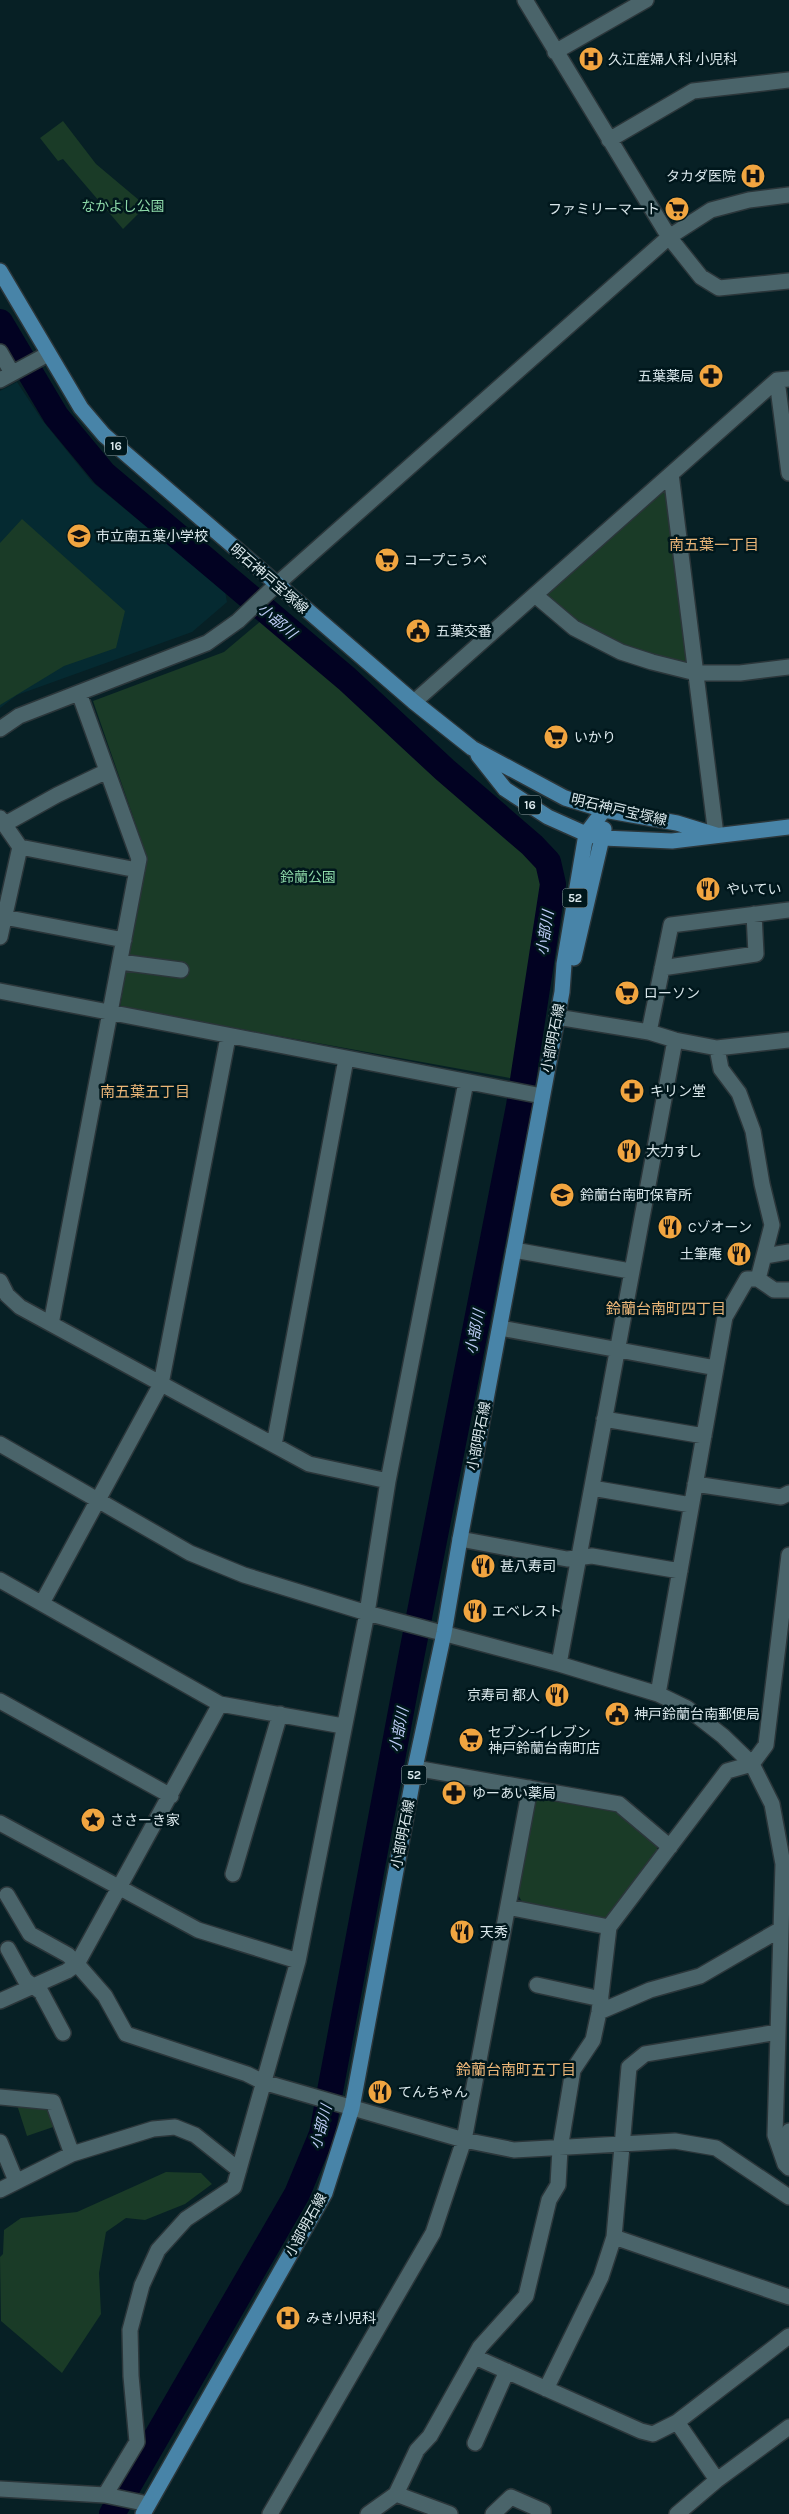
<svg xmlns="http://www.w3.org/2000/svg" width="789" height="2514" viewBox="0 0 789 2514" font-family="Karla,'Noto Sans JP',sans-serif">
<rect width="100%" height="100%" fill="#072025"/>
<!-- built -->
<path fill="#052a31" d="M17,382l25,38 50,62 133,109 2,11 -35,30 -175,63 -17,13v-317z"/>
<!-- green -->
<path fill="#1a3b27" d="M63,121l33,43 50,42 -23,23 -60,-70 -5,2 -18,-23z
M671,474l25,199 -75,-21 -86,-57z
M22,519l103,92 -9,37 -52,18 -64,39v-162z
M262,620l80,64 101,95 85,70 14,16 4,21 -31,193 -395,-72 26,-153 -53,-153 131,-49z
M543,1795l77,17 35,30 3,9 -48,65 -10,4 -75,-13 -8,-14 19,-93z
M17,2105l25,1 8,4 6,16 -29,10z
M166,2172l35,1 11,11 -27,20 -40,16 -19,-2 -20,14 -7,41 2,41 -39,59 -61,-52 -1,-64 3,-3 1,-24 17,-12 56,-6z"/>
<g fill="none" stroke-linecap="round" stroke-linejoin="round">
<!-- river -->
<path stroke="#020222" stroke-width="26" d="M0,322l56,94 48,58 243,205 98,91 87,75 16,17 5,22 -34,222 -108,552 -89,476 -25,60 -185,320"/>
<defs>
<path id="minor" d="M525,0l144,237 32,40 18,11 70,-7
M555,52l91,-52
M609,140l84,-49 96,-11
M0,352l12,21
M0,380l48,-26
M777,380l12,93
M671,474l45,361
M535,595l39,33 47,24 31,10 44,11h44l49,-6
M414,702l363,-322 12,-1
M0,729l19,-13 188,-73 31,-22 38,-36 393,-348 42,-27 38,-10 40,-5
M0,818l20,29 -20,90
M5,824l52,-29 50,-24
M20,847l117,23
M4,917l120,23
M120,962l61,8
M662,968l94,-14 -2,-40
M0,991l542,105
M557,1017l92,15 26,8 42,8 72,-8
M649,1032l22,-107 118,-15
M717,1048l4,21 18,24 14,38 9,53 10,41 -14,54
M514,1250l116,21
M765,1256l24,-4
M0,1281l7,14 13,12 289,157 79,17
M51,1324l88,-465 -60,-166
M500,1328l216,40
M604,1419l100,17
M0,1444l190,109 54,22 123,38 192,51 99,30 29,14 36,28 29,28 20,40 11,60 -8,271 10,29 4,4
M274,1445l72,-386
M695,1484l86,13 8,-4
M592,1488l99,17
M460,1539l107,20 25,-3 88,15
M0,1580l220,124 123,22
M42,1603l119,-219 67,-347
M559,1664l116,-624
M658,1694l67,-377 22,-38h11l16,11h15
M0,1701l171,95
M415,1768l204,36 51,43
M0,1823l198,107 100,31
M233,1874l47,-160
M7,1895l23,39 38,21 9,9 28,32 21,38 121,40 16,8 201,58 50,10 161,-9 41,7 73,49
M508,1907l101,20
M8,1949l17,31 16,12 22,41
M537,1985l64,14
M0,2001l67,-30 10,-7 143,-260
M599,2012l51,-22 50,-14 81,-47
M0,2097l53,5 19,52
M0,2142l16,39
M786,2160l3,-29
M0,2190l72,-36 81,-25 22,-2 20,8 44,35
M614,2237l175,60
M475,2357l166,74 12,3 24,-12 112,-86
M546,2389l55,-112 13,-40 15,-170 16,-13 133,-22
M677,2422l40,58
M475,2443l32,-72
M0,2489l105,6 43,9
M396,2494l54,20
M105,2495l32,-53 -6,-66 -1,-46 12,-45 16,-35 28,-31 48,-32 64,-226 69,-348 21,-132 78,-399
M270,2514l163,-281 31,-93 66,-352
M368,2514l28,-20 21,-44 13,-14 50,-89 46,-51 23,-96 9,-15 2,-36 13,-79 20,-30 6,-28 10,-85 118,-156 25,-7 14,-19 23,-190
M493,2514l18,-17 32,14v3
M677,2514l40,-34 72,-53"/>
<path id="major" d="M0,271l81,137 23,27 310,267 58,46 93,50 39,12 73,13 39,12
M478,755l27,34 43,28 38,17 17,4 69,3 117,-14
M574,958l30,-129
M143,2514l182,-321 27,-85 63,-340 29,-135 16,-94 102,-547 2,-28 22,-130 18,-24"/>
</defs>
<!-- minor casing -->
<use href="#minor" stroke="#2b363a" stroke-width="18"/>
<!-- major casing -->
<use href="#major" stroke="#2b363a" stroke-width="18"/>
<!-- minor -->
<use href="#minor" stroke="#4a646a" stroke-width="15"/>
<!-- major -->
<use href="#major" stroke="#4884a8" stroke-width="15"/>
</g>
<!-- icons -->
<defs>
<symbol id="hospital-disc" viewBox="-11 -11 22 22"><circle r="9.5" fill="#f1a540" stroke="#00171c"/><path d="M-5-5h3v3.5h4V-5h3V5h-3V1.5h-4V5h-3Z" fill="#111"/></symbol>
<symbol id="supermarket-disc" viewBox="-11 -11 22 22"><circle r="9.5" fill="#f1a540" stroke="#00171c"/><path d="M-6-5.5h2.5l.6 2H6L4.5 2H-2.5L-4.4-4H-6ZM-1.5 3.2a1.3 1.3 0 1 0 .1 0ZM3 3.2a1.3 1.3 0 1 0 .1 0Z" fill="#111"/></symbol>
<symbol id="pharmacy-disc" viewBox="-11 -11 22 22"><circle r="9.5" fill="#f1a540" stroke="#00171c"/><path d="M-2-6h4v4h4v4h-4v4h-4v-4h-4v-4h4Z" fill="#111"/></symbol>
<symbol id="school-disc" viewBox="-11 -11 22 22"><circle r="9.5" fill="#f1a540" stroke="#00171c"/><path d="M0-5L7-2L0 1L-7-2ZM-4 1L0 2.5L4 1V4Q0 6-4 4Z" fill="#111"/></symbol>
<symbol id="civic-disc" viewBox="-11 -11 22 22"><circle r="9.5" fill="#f1a540" stroke="#00171c"/><path d="M-.6-6.5H3V-4.5H.6V-3L4-1V1h2V6H-6V1h2V-1L-.6-3ZM-1.2 2.5V6h2.4V2.5Z" fill="#111"/></symbol>
<symbol id="restaurant-disc" viewBox="-11 -11 22 22"><circle r="9.5" fill="#f1a540" stroke="#00171c"/><path d="M-5-6h1v4h1v-4h1v4h1v-4h1v5L-1.5 .5V6h-2V.5L-5-1ZM5-6V6H3V1.5H1.5Q1.5-4 5-6Z" fill="#111"/></symbol>
<symbol id="sight-disc" viewBox="-11 -11 22 22"><circle r="9.5" fill="#f1a540" stroke="#00171c"/><path d="M0-6L1.8-2.2L6-1.7L2.9 1.2L3.7 5.4L0 3.3L-3.7 5.4L-2.9 1.2L-6-1.7L-1.8-2.2Z" fill="#111"/></symbol>
</defs>
<g fill-rule="evenodd">
<use href="#hospital-disc" x="577" y="45" width="28" height="28"/>
<use href="#hospital-disc" x="739" y="162" width="28" height="28"/>
<use href="#supermarket-disc" x="663" y="195" width="28" height="28"/>
<use href="#pharmacy-disc" x="697" y="362" width="28" height="28"/>
<use href="#school-disc" x="65" y="522" width="28" height="28"/>
<use href="#supermarket-disc" x="373" y="546" width="28" height="28"/>
<use href="#civic-disc" x="404" y="617" width="28" height="28"/>
<use href="#supermarket-disc" x="542" y="723" width="28" height="28"/>
<use href="#restaurant-disc" x="694" y="875" width="28" height="28"/>
<use href="#supermarket-disc" x="613" y="979" width="28" height="28"/>
<use href="#pharmacy-disc" x="618" y="1077" width="28" height="28"/>
<use href="#restaurant-disc" x="615" y="1137" width="28" height="28"/>
<use href="#school-disc" x="548" y="1181" width="28" height="28"/>
<use href="#restaurant-disc" x="656" y="1213" width="28" height="28"/>
<use href="#restaurant-disc" x="725" y="1240" width="28" height="28"/>
<use href="#restaurant-disc" x="469" y="1552" width="28" height="28"/>
<use href="#restaurant-disc" x="461" y="1597" width="28" height="28"/>
<use href="#restaurant-disc" x="543" y="1681" width="28" height="28"/>
<use href="#civic-disc" x="603" y="1700" width="28" height="28"/>
<use href="#supermarket-disc" x="457" y="1726" width="28" height="28"/>
<use href="#pharmacy-disc" x="440" y="1779" width="28" height="28"/>
<use href="#sight-disc" x="79" y="1806" width="28" height="28"/>
<use href="#restaurant-disc" x="448" y="1918" width="28" height="28"/>
<use href="#restaurant-disc" x="366" y="2078" width="28" height="28"/>
<use href="#hospital-disc" x="274" y="2304" width="28" height="28"/>
</g>
<g text-anchor="middle" dominant-baseline="central" stroke-width="5" stroke-linejoin="round" paint-order="stroke">
<!-- shield labels -->
<g fill="#00171c" stroke="#98a9ad" stroke-width="1">
<rect x="105" y="436.5" width="22" height="19" rx="4"/>
<rect x="519" y="795.5" width="22" height="19" rx="4"/>
<rect x="562.5" y="888.5" width="25" height="19" rx="4"/>
<rect x="401.5" y="1765.5" width="25" height="19" rx="4"/>
</g>
<g font-size="12" font-weight="bold" fill="#d9e7eb">
<text x="116" y="446">16</text>
<text x="530" y="805">16</text>
<text x="575" y="898">52</text>
<text x="414" y="1775">52</text>
</g>
<!-- poi labels -->
<g font-size="14" fill="#d9e7eb" stroke="#00171c" text-anchor="start">
<text x="608" y="59">久江産婦人科 小児科</text>
<text x="736" y="176" text-anchor="end">タカダ医院</text>
<text x="660" y="209" text-anchor="end">ファミリーマート</text>
<text x="694" y="376" text-anchor="end">五葉薬局</text>
<text x="96" y="536">市立南五葉小学校</text>
<text x="404" y="560">コープこうべ</text>
<text x="436" y="631">五葉交番</text>
<text x="574" y="737">いかり</text>
<text x="726" y="889">やいてい</text>
<text x="644" y="993">ローソン</text>
<text x="650" y="1091">キリン堂</text>
<text x="646" y="1151">大力すし</text>
<text x="580" y="1195">鈴蘭台南町保育所</text>
<text x="688" y="1227">Cゾオーン</text>
<text x="722" y="1254" text-anchor="end">土筆庵</text>
<text x="500" y="1566">甚八寿司</text>
<text x="492" y="1611">エベレスト</text>
<text x="540" y="1695" text-anchor="end">京寿司 都人</text>
<text x="634" y="1714">神戸鈴蘭台南郵便局</text>
<text x="488" y="1732">セブン-イレブン<tspan x="488" dy="16">神戸鈴蘭台南町店</tspan></text>
<text x="472" y="1793">ゆーあい薬局</text>
<text x="110" y="1820">ささーき家</text>
<text x="480" y="1932">天秀</text>
<text x="398" y="2092">てんちゃん</text>
<text x="306" y="2318">みき小児科</text>
</g>
<!-- park labels -->
<g font-size="14" fill="#8cd8a8" stroke="#00171c">
<text x="123" y="206">なかよし公園</text>
<text x="308" y="877">鈴蘭公園</text>
</g>
<!-- street labels -->
<g font-size="14" fill="#d9e7eb" stroke="#00171c">
<text transform="translate(269 579) rotate(41)">明石神戸宝塚線</text>
<text transform="translate(619 810) rotate(13)">明石神戸宝塚線</text>
<text transform="translate(553 1038) rotate(-79)">小部明石線</text>
<text transform="translate(479 1436) rotate(-79)">小部明石線</text>
<text transform="translate(403 1834) rotate(-79)">小部明石線</text>
<text transform="translate(306 2225) rotate(-61)">小部明石線</text>
</g>
<!-- neighbourhood labels -->
<g font-size="15" fill="#ebb678" stroke="#00171c">
<text x="714" y="545">南五葉一丁目</text>
<text x="145" y="1092">南五葉五丁目</text>
<text x="666" y="1309">鈴蘭台南町四丁目</text>
<text x="516" y="2070">鈴蘭台南町五丁目</text>
</g>
<!-- water labels -->
<g font-size="15" font-style="italic" fill="#bfcef8" stroke="#00171c">
<text transform="translate(277 621) rotate(40)">小部川</text>
<text transform="translate(545 933) rotate(-81)">小部川</text>
<text transform="translate(475 1332) rotate(-79)">小部川</text>
<text transform="translate(399 1730) rotate(-79)">小部川</text>
<text transform="translate(321 2127) rotate(-75)">小部川</text>
</g>
</g>
</svg>
